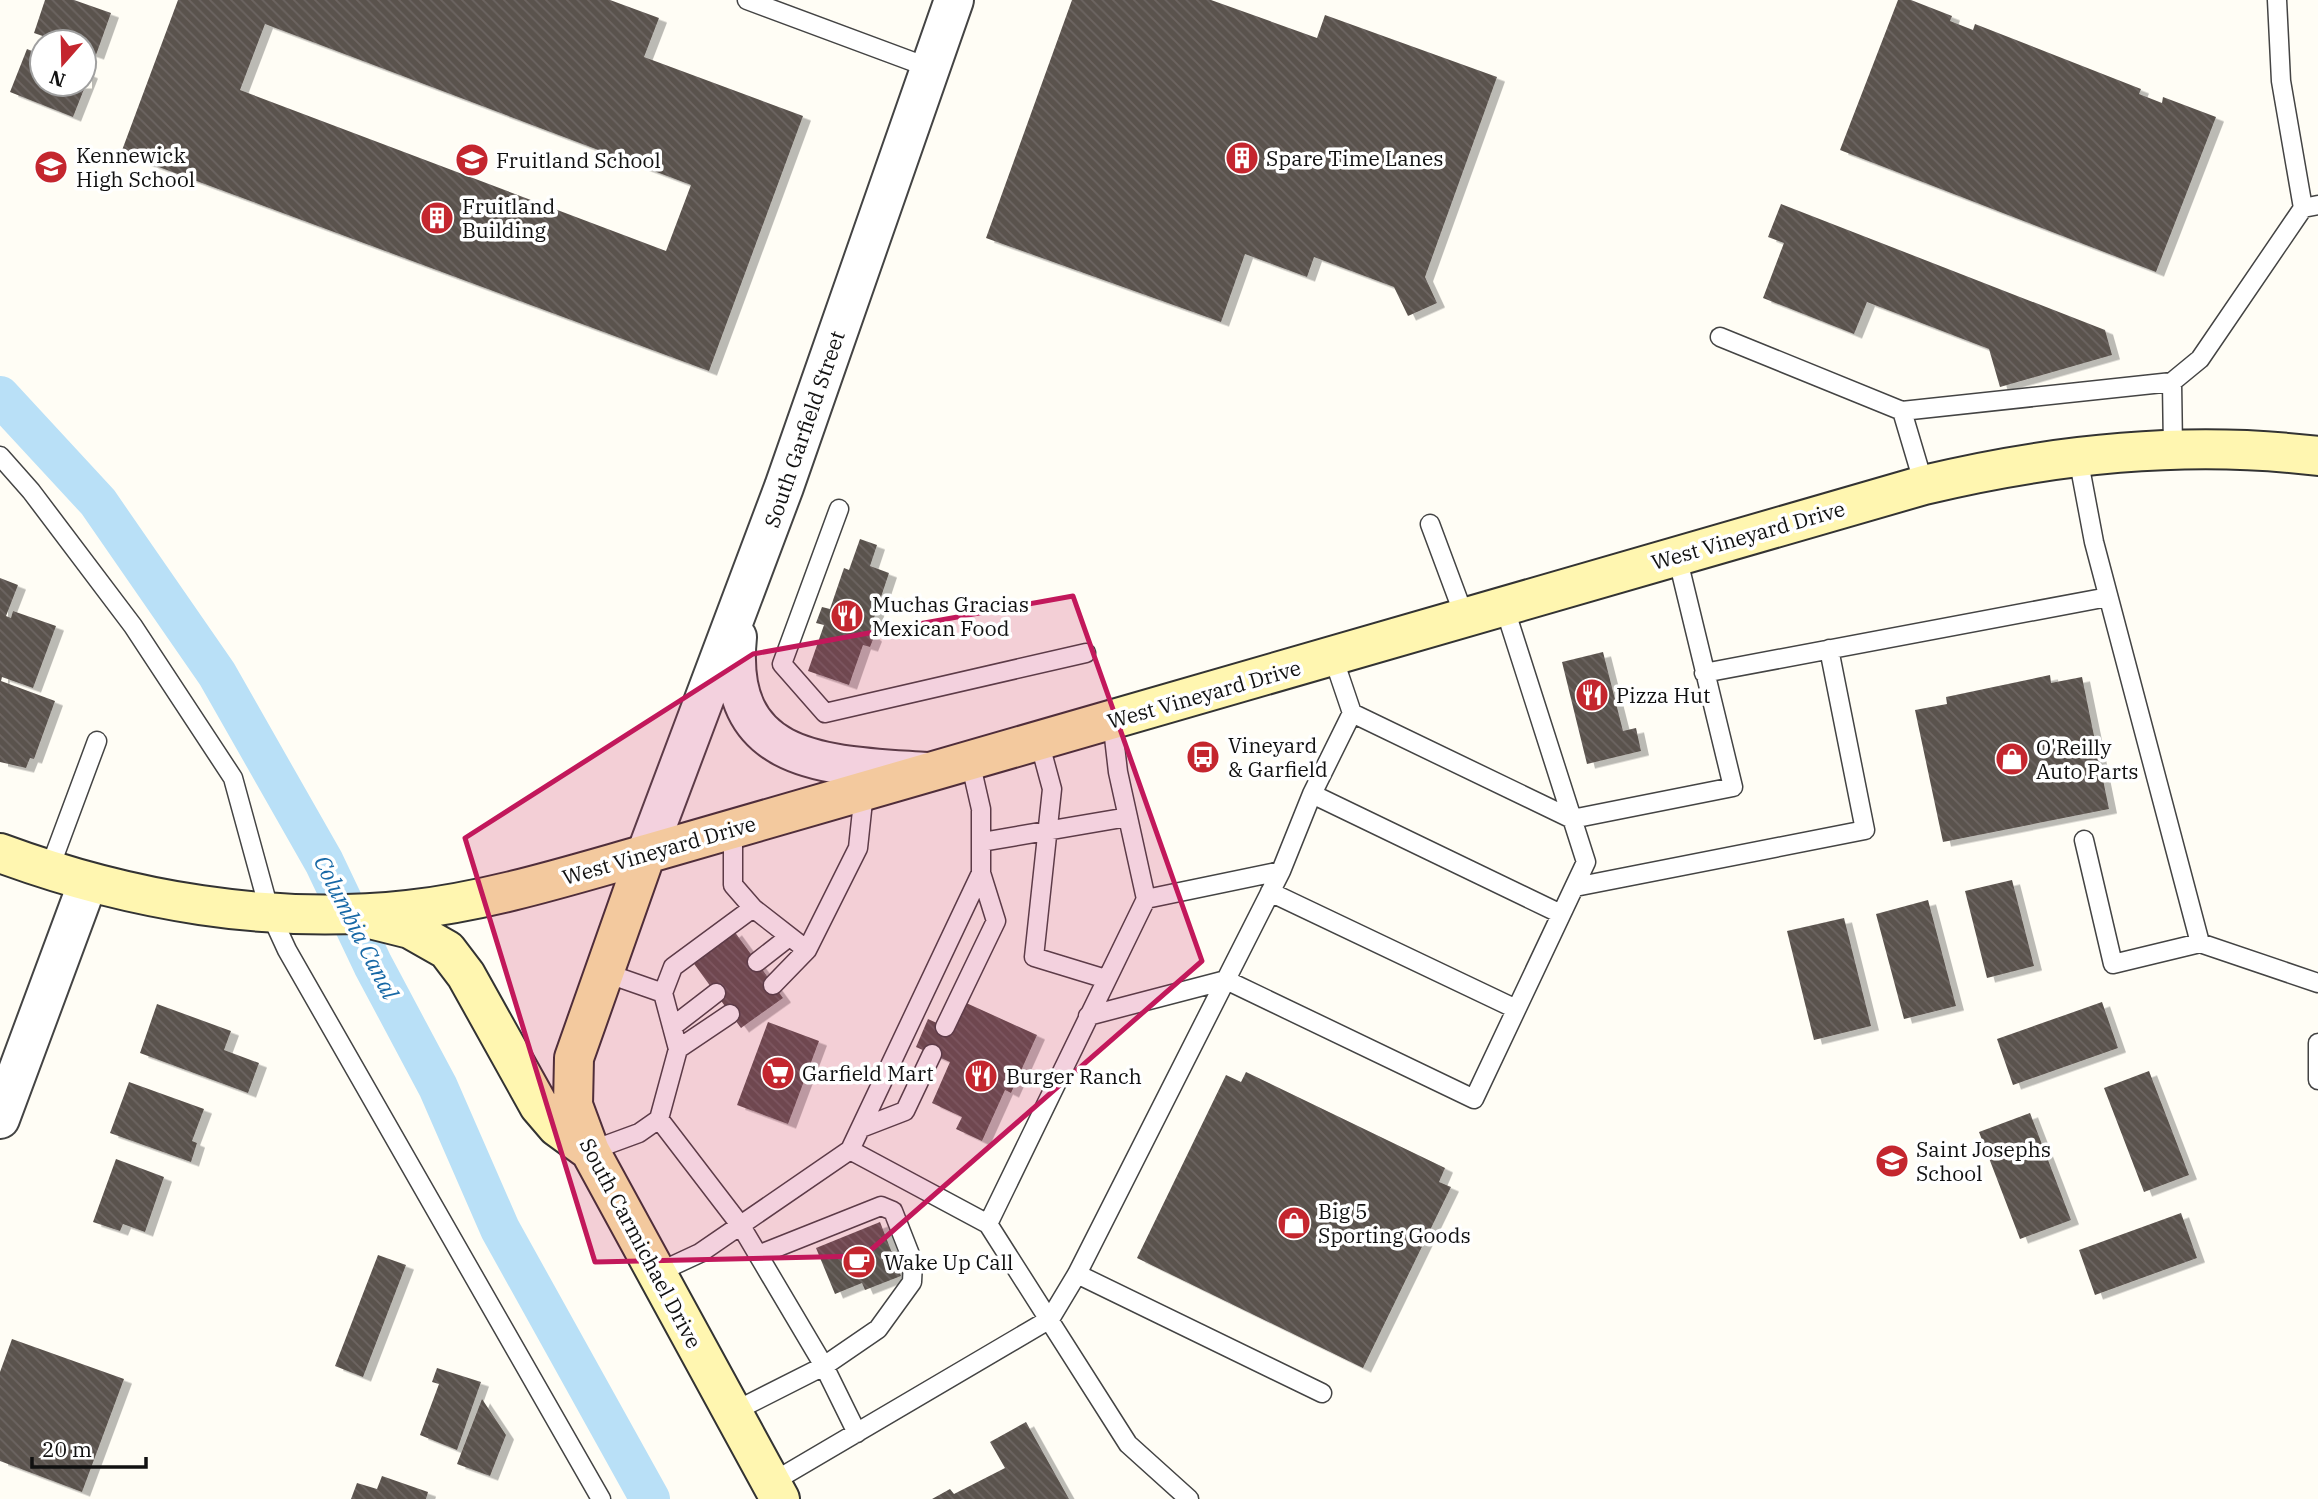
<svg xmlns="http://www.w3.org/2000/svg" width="2318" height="1499" viewBox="0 0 2318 1499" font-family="'IBM Plex Serif',serif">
<defs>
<pattern id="building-back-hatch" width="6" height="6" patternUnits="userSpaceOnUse" patternTransform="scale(1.75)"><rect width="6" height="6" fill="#5a524d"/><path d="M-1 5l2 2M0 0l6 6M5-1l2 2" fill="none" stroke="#6d6662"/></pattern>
<filter id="shadow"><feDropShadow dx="8" dy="4.5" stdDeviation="0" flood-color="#0004"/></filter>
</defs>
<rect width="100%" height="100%" fill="#fffdf5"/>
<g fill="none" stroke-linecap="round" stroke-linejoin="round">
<!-- canal -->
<path stroke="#b9e0f7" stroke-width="40" d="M0,396l98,106 119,172 107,188 49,103 65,122 62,142 150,270"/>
</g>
<!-- building -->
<path fill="url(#building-back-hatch)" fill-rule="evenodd" filter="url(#shadow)" d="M45,0h29l37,13 -15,42 -12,-4v-9h-24l-26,-9z
M178,0h432l49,18 -15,39 159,59 -94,255 -588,-218zM265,24l426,161 -25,66 -426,-161z
M1072,0h139l106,38 8,-23 172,62 -72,200 12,26 -29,13 -14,-29 -80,-30 -7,20 -62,-23 -24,68 -235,-84z
M1898,0h13l41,16 -2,5 23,9 2,-6 166,65 -2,5 23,9 1,-6 53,20 -60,155 -316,-122z
M27,49l15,6v29h42v-13l6,3 -17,43 -63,-25z
M1781,204l324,126 7,25 -112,32 -11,-38 -122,-47 -13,32 -91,-36 21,-55 -16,-6z
M860,539l17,6 -7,21 19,7 -20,60 5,4 -4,10 -7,-2 -14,40 -41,-14 16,-46 -8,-2 6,-16 8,2 14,-41 5,2z
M0,578l18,7 -12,31 5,2 2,-7 43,15 -23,62 -31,-11 -1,4 54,20 -21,58 -4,-1 -4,10 -26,-6z
M1603,652l20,79 13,-3 5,23 -54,13 -25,-102z
M2050,675l1,8 31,-6 27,132 -166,33 -28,-132 32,-6 -1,-7z
M2012,880l22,86 -47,12 -22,-87z
M1928,900l28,106 -52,13 -28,-105z
M1844,918l27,108 -57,14 -27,-109z
M734,931l49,67 -42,30 -49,-67z
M964,1002l73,33 -26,58 -6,-3 -23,51 -26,-12 6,-12 -30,-14 18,-41 -34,-15 12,-28 24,11z
M2102,1002l16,46 -105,37 -16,-46z
M157,1004l74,27 -7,19 35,13 -11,30 -108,-40z
M768,1022l51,19 -31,83 -51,-19z
M2149,1071l40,104 -45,17 -40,-104z
M1246,1072l199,96 -6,14 12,5 -88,181 -226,-110 89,-183 15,7z
M129,1082l75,27 -12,32 5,2 -6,19 -81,-29z
M2030,1113l41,107 -51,19 -41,-107z
M116,1159l48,18 -19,55 -22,-8 -3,7 -27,-9z
M2181,1213l16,45 -102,37 -16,-45z
M880,1222l21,54 -36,14 -3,-7 -27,11 -19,-46z
M378,1255l28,10 -43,112 -28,-11z
M12,1339l112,40 -42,113 -82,-31v-89z
M437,1368l44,14 -24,68 -37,-15 19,-51 -7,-2z
M482,1399l24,36 -16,41 -33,-12z
M1026,1422l43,77h-137l18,-10 4,5 51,-26 -15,-26z
M382,1476l46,16 -2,7h-75l6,-16 20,6z"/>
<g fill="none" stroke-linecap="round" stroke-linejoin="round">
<defs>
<path id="service" d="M747,0l183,68
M2277,0l4,81 22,127
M1720,337l182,74
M2172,382l1,67
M0,456l31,35 102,135 100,152 37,135 17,37 314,549
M2078,457l16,85 106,401
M1924,485l-22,-74 270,-29 28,-23 103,-151 15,-3
M839,509l-57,155 43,49 261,-60
M1430,524l35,94
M1704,673l404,-76
M1352,713l220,106 161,-32 -56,-231
M1112,720l6,52 28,127
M1039,741l13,48 -18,168 72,22
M1312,794l249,120
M733,829v56l20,23 54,42 51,-102 6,-56
M2084,840l29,124 87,-21 118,40
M982,842l146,-25
M49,870l48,-129
M1575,887l290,-57 -36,-181
M1270,892l246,117
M757,962l32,-25
M603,972l60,21 15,56 -19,70 82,107 83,140 33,67
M773,985l34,-35
M663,993l10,-26 80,-59
M1088,1016l138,-36 248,119 112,-237 -82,-256
M672,1027l44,-34
M945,1027l51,-106 -15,-48
M2318,1043v37
M678,1049l52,-35
M861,1128l44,-17 27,-57
M850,1150l138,74
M590,1151l49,-18 20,-14
M657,1273l43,-20 150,-103 131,-277v-64l-11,-48
M1077,1274l245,119
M733,1412l91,-46 54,-37 34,-47 1,-20 -20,-51 -12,-5 -123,49
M771,1483l279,-164 27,-45 204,-403
M1189,1499l-61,-55 -140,-220 158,-325 135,-28 31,-77 40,-81 -19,-56"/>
<path id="tertiary" d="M737,637c-13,130 93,128 190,135
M646,854l138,-367 170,-487
M0,1119l88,-237"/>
<path id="secondary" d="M0,853c130,48 270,72 408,57 81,-9 160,-34 238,-56l1278,-369c129,-31 262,-45 394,-29
M646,854l-72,204 -1,47 17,46 190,348
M374,920l36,9 37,21 19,25 73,131 18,21 33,24"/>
</defs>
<!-- service casing -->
<use href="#service" stroke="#444" stroke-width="21"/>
<!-- tertiary casing -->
<use href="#tertiary" stroke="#444" stroke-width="42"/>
<!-- secondary casing -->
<use href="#secondary" stroke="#333" stroke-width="42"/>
<!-- service -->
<use href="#service" stroke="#fff" stroke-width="18"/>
<!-- tertiary -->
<use href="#tertiary" stroke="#fff" stroke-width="38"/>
<!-- secondary -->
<use href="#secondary" stroke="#fff6b0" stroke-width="38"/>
</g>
<!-- marked area -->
<path fill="#c2185b" fill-opacity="0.2" stroke="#c2185b" stroke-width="5" stroke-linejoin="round" d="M1073,596l129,365 -338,295 -269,6 -130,-424 288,-184z"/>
<!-- icons -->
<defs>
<symbol id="building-disc" viewBox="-11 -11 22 22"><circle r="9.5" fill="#c4262e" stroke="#fff"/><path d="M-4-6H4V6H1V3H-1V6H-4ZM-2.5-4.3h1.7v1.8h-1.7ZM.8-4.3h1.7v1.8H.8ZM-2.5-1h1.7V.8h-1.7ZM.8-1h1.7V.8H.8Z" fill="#fff"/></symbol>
<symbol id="school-disc" viewBox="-11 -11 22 22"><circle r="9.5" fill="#c4262e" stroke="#fff"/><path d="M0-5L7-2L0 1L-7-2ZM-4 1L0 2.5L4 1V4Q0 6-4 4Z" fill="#fff"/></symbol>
<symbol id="restaurant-disc" viewBox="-11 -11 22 22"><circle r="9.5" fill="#c4262e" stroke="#fff"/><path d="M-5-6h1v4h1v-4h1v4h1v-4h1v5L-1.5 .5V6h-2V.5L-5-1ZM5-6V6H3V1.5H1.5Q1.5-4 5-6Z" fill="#fff"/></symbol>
<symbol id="bus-disc" viewBox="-11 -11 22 22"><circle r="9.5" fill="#c4262e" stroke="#fff"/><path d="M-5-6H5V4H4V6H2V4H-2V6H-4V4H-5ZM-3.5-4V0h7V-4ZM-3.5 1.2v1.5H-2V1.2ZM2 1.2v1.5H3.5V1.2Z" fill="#fff"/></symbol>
<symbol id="shop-disc" viewBox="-11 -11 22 22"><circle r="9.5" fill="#c4262e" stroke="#fff"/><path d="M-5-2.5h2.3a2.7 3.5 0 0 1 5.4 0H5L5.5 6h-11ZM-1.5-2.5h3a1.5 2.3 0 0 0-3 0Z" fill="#fff"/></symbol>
<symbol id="supermarket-disc" viewBox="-11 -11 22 22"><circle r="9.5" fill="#c4262e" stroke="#fff"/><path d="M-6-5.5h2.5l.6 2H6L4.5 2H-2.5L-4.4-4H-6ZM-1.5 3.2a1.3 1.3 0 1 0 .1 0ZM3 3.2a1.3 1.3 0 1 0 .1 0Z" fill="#fff"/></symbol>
<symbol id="cafe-disc" viewBox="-11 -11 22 22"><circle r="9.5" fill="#c4262e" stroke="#fff"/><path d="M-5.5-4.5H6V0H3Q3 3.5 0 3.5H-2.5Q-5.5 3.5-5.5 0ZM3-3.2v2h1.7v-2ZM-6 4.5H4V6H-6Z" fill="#fff"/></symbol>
</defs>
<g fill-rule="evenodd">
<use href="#building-disc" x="1223" y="139" width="38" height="38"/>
<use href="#school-disc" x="453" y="141" width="38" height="38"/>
<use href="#school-disc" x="32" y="148" width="38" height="38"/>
<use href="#building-disc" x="418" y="199" width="38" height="38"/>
<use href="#restaurant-disc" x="828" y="597" width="38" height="38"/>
<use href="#restaurant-disc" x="1573" y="676" width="38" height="38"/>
<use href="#bus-disc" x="1184" y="738" width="38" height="38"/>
<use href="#shop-disc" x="1993" y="740" width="38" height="38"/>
<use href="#supermarket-disc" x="759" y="1054" width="38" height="38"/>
<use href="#restaurant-disc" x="962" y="1057" width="38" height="38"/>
<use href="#school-disc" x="1873" y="1142" width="38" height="38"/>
<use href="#shop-disc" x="1275" y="1204" width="38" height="38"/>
<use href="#cafe-disc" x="840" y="1243" width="38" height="38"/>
</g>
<g text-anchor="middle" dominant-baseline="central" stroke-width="7" stroke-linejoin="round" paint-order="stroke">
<!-- poi labels -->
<g font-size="21" fill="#111" stroke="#fff" text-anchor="start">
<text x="76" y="155">Kennewick<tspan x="76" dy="24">High School</tspan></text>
<text x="1266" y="158">Spare Time Lanes</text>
<text x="496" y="160">Fruitland School</text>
<text x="462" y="206">Fruitland<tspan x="462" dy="24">Building</tspan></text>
<text x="872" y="604">Muchas Gracias<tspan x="872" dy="24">Mexican Food</tspan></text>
<text x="1616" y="695">Pizza Hut</text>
<text x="1228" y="745">Vineyard<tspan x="1228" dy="24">&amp; Garfield</tspan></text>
<text x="2036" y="747">O'Reilly<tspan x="2036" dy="24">Auto Parts</tspan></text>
<text x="802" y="1073">Garfield Mart</text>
<text x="1006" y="1076">Burger Ranch</text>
<text x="1916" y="1149">Saint Josephs<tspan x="1916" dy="24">School</tspan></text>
<text x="1318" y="1211">Big 5<tspan x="1318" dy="24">Sporting Goods</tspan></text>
<text x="884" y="1262">Wake Up Call</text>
</g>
<!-- street labels -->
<g font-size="21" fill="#111" stroke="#fff">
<text transform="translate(804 429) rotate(-71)">South Garfield Street</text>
<text transform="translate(1748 535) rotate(-16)">West Vineyard Drive</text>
<text transform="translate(1204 694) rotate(-16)">West Vineyard Drive</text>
<text transform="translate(659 850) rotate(-16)">West Vineyard Drive</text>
<text transform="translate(641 1243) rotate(62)">South Carmichael Drive</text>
</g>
<!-- water labels -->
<g font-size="23" font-style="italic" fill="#1768a6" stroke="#fff">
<text transform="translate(357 927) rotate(63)">Columbia Canal</text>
</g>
</g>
<!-- north arrow -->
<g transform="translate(63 63) rotate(200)"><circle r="33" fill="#ffffff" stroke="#a0a0a0" stroke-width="2"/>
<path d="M0-5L12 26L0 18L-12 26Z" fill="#c4262e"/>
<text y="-10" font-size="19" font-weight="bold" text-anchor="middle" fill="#111111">N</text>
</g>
<!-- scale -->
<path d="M32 1457v10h114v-10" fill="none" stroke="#111111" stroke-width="3.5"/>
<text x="42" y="1457" font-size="21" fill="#111111" stroke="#ffffff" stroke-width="5" paint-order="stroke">20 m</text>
</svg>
